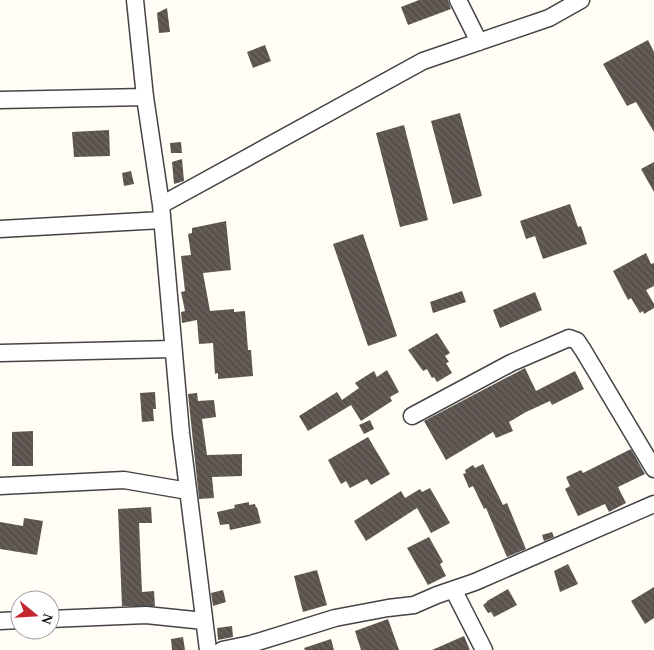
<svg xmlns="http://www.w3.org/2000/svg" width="654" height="650" viewBox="0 0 654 650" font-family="'Times New Roman',serif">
<defs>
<pattern id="building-back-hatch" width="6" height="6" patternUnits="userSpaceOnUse" patternTransform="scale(1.25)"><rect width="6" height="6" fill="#5a524d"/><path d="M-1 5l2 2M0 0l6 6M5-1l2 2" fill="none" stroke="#6d6662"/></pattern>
</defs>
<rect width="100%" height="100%" fill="#fffdf5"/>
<!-- building -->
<path fill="url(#building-back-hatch)" d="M419,0h29l3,9 -43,16 -7,-18z
M167,8l3,24 -11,1 -2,-20z
M648,40l6,12v80l-18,-30 -9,4 -24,-42z
M265,45l6,16 -18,7 -6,-16z
M460,113l22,83 -29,8 -22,-83z
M404,125l24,95 -28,7 -24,-94z
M109,130l1,26 -36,1 -2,-25z
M181,142l1,11h-11l-1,-10z
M182,159l2,22 -10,3 -2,-22z
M654,162v30l-13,-23z
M131,171l3,13 -10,2 -2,-13z
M570,204l8,23 3,-1 6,18 -44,15 -8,-23 -9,3 -6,-18z
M226,221l5,49 -28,3 7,38 24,-2v3l11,-1 3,39h3l2,26 -35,3v-6l-3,1 -2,-31 -14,1 -2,-24 -15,3 -1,-11 4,-1 -4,-19 4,-1 -4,-35 10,-1 -3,-21 4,-1v-5z
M363,234l34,102 -29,10 -35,-102z
M646,253l5,11 3,-1v23l-8,4 8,14v4l-10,6 -1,-3 -3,2 -9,-15 -3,2 -15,-29z
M462,291l4,11 -33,11 -3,-11z
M535,292l7,18 -42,18 -7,-18z
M437,333l13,20 -5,3 4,6 -3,1 6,10 -15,9 -3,-5 -2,1 -5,-9 -4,2 -15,-21z
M525,368l11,23 39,-20 9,18 -32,16 -2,-4 -24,11 -17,10 4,9 -17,7 -3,-6 -47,28 -22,-39z
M387,370l12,22 -9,5 2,4 -31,20 -10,-16 -43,26 -9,-15 38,-24 5,8 17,-12 -4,-5 19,-12 3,6z
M155,392l1,17h-3l1,12 -12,1 -2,-29z
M197,393l1,8 16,-1 2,17 -14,2 5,36 35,-1v22l-30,1 2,21 -15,1 -11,-105z
M370,420l4,9 -10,5 -5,-9z
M33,431v35h-21v-34z
M368,437l22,37 -19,11 -4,-6 -17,9 -4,-7 -5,3 -13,-24z
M631,449l14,25 -27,13 8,16 -17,9 -4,-8 -27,12 -13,-27 5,-3 -4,-9 15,-7 2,3z
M483,464l20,41 4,-2 19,46 -19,8 -21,-49 -2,1 -11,-23 -4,2 -6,-14 3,-1 -1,-3 8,-5 2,3z
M430,488l20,35 -19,10 -14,-25 -51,33 -12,-20 47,-30 4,7 15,-9 2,3z
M249,502v3l6,-1 1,4 1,-1 4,16 -31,7 -1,-6 -9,1 -3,-13 18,-4 -1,-3z
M151,507l1,16h-13l3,69 12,-1 1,15h-33l-4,-97z
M24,518l19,3 -6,34 -37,-6v-27l23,4z
M552,532l2,5 -10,4 -2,-6z
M429,537l14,25 -3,2 6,12 -18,9 -21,-37z
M568,564l10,20 -18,8 -6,-21z
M317,570l10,35 -24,7 -9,-36z
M654,587v31l-9,6 -14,-23z
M508,589l9,16 -23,12 -3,-5 -3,1 -5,-8 4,-3v-1z
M223,590l3,12 -13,4 -2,-13z
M388,619l11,31h-38l-6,-19z
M232,626l1,11 -15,3 -1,-12z
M464,636l6,14h-38z
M183,637l2,13h-13l-1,-11z
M331,639l3,11h-29l-1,-2z"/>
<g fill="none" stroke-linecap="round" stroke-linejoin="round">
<defs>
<path id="minor" d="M135,0l10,97 16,108 20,228 27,217
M458,0l21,42
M0,100l145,-3
M161,205l262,-144 126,-43 32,-18
M0,229l162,-9
M0,353l173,-4
M412,416l99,-53 58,-25 8,3 6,9 71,119
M0,486l124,-6 64,11
M454,591l30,59
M50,619l96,-4 58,6
M0,621l20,-1
M222,650l29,-6 84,-26 53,-10 26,-3 23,-10 38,-13 179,-78"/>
</defs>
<!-- minor casing -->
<use href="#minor" stroke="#444" stroke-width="19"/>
<!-- minor -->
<use href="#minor" stroke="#fff" stroke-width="16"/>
</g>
<!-- north arrow -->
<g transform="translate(35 615) rotate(108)"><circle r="24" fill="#ffffff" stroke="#a0a0a0"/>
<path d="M0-4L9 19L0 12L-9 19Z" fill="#c4262e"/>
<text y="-8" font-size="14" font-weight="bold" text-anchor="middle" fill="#111111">N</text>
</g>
</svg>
